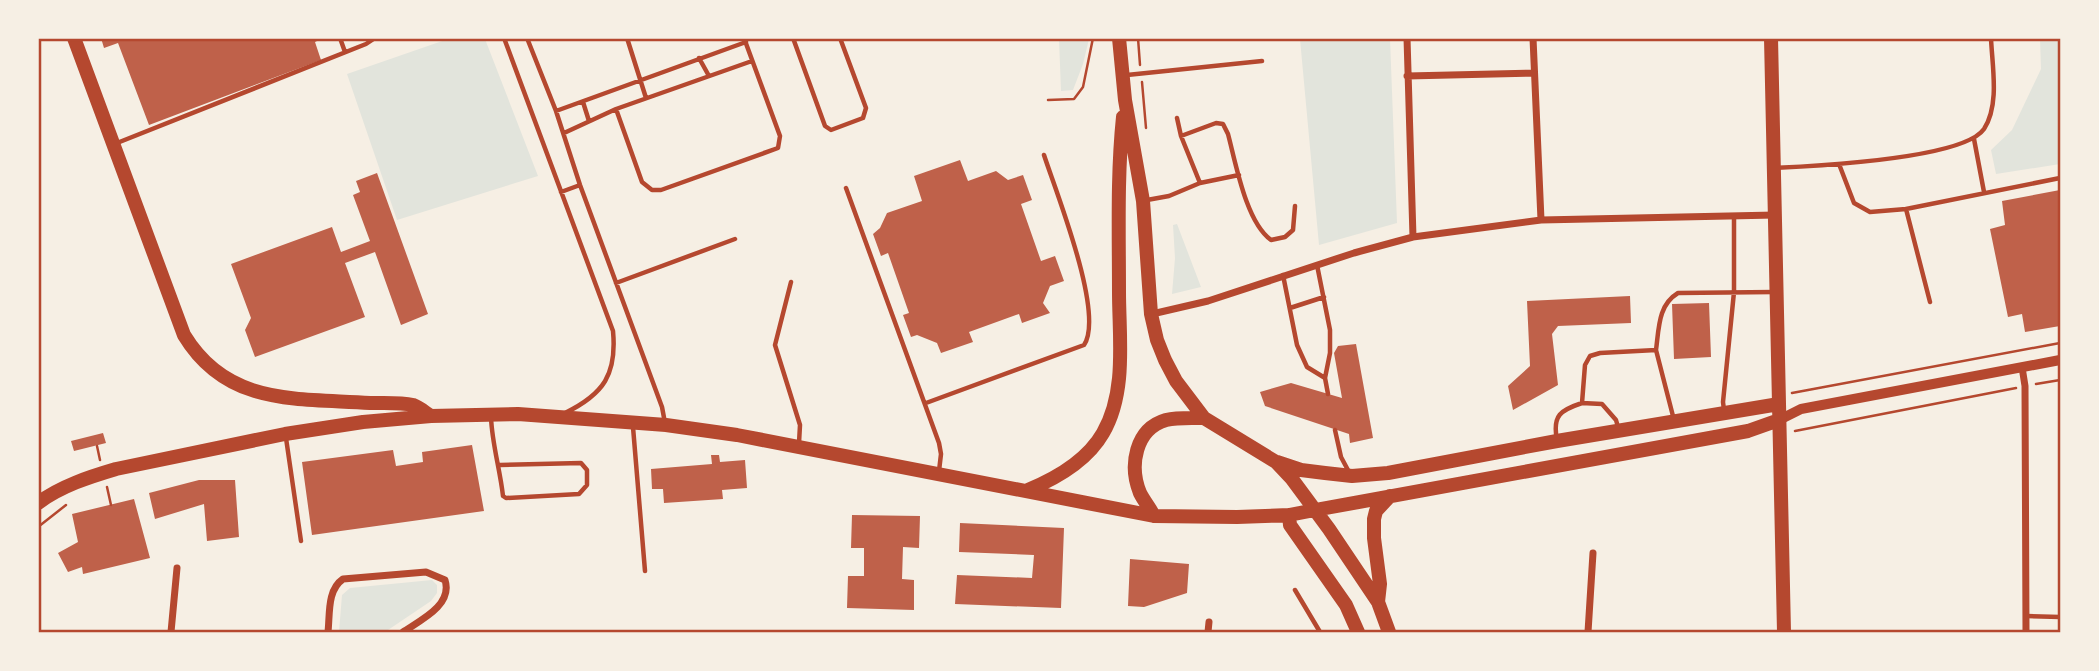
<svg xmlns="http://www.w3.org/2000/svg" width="2099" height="671" viewBox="0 0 2099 671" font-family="'Nunito Sans',sans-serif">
<rect width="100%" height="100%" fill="#f6efe4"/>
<!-- green -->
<path fill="#e2e4dc" d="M448,39h37l53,137 -141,44 -50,-146z
M1059,39h30l-6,25 -10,26 -12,1z
M1300,39h90l7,184 -78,22z
M2040,39h20v125l-64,10 -5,-24 21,-20 29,-61z
M1177,224l24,63 -29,7 3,-36 -2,-33z
M432,580l5,5v8l-6,8 -46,31h-46l3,-37 8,-7z"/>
<!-- building -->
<path fill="#bf614a" d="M101,38h158v3l6,-3h58l-8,4 6,18 -172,65 -31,-82 -14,5z
M960,160l8,21 28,-10 12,9 15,-5 9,25 -11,4 20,57 14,-5 9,25 -14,5 -7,17 7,10 -28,10 -3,-9 -50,18 4,10 -32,11 -4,-10 -20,-8 -6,2 -8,-22 6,-2 -21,-60 -7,3 -8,-22 7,-6 7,-15 35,-12 -8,-25z
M377,173l51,141 -27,11 -26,-73 -30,11 20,54 -110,40 -10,-27 6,-12 -20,-54 101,-37 9,25 29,-11 -17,-46 7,-3 -4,-11z
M2060,190v136l-35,6 -3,-18 -14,3 -18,-88 15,-4 -3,-24z
M1630,296l1,27 -73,3 -6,8 6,51 -45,25 -5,-24 22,-20 -3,-65z
M1709,303l2,54 -37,2 -2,-55z
M1356,344l17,94 -23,5 -1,-9 -84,-28 -5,-14 31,-9 51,15 -8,-45 4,-7z
M103,433l3,10 -32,8 -3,-10z
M472,445l12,66 -172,24 -10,-73 91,-12 3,16 27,-4 -1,-10z
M711,455h8l1,7 25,-2 2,28 -25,2 1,9 -59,4 -1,-14h-11l-1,-20 61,-5z
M199,480h36l4,57 -32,4 -3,-37 -49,15 -6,-26z
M134,499l16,59 -67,16 -1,-7 -14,5 -10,-19 20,-11 -6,-28z
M852,515l68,1 -1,32 -16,-1 -1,32 12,1v30l-67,-2 1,-32h16v-28h-13z
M960,523l104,5 -3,80 -106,-4 2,-29 75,3 2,-23 -75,-3z
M1130,559l59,5 -2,29 -43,14 -16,-1z"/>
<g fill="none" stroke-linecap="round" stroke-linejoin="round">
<!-- path -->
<path stroke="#b5482f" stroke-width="2.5" d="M1138,38l2,27
M1142,82l4,46
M1048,100l26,-1 9,-12 10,-49
M2036,384l24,-4
M1792,393l268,-50
M1795,431l221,-43
M97,446l3,14
M107,487l4,18
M38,527l28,-22"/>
<!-- service -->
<path stroke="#b5482f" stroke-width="4.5" d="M340,38l5,14
M504,38l109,293c4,43 -9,63 -48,82
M527,38l29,73 24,74 82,222 3,16
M627,38l19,60
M793,38l32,88 6,4 32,-12 3,-10 -26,-70
M699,58l10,18
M1127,75l135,-14
M583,102l6,19
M616,109l26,73 10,8h9l117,-42 2,-12 -36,-98
M556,111l190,-69
M1177,118l4,18 19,47
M564,133l52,-24 136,-48
M1181,136l35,-13 7,1 5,10c8,30 18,88 43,106l14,-3 8,-7 2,-24
M1974,139l10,53
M117,143l249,-99 9,-6
M1839,164l15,39 16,9 36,-3 154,-31
M1775,168c40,-2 188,-9 209,-39 16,-24 8,-64 7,-91
M846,188l93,255 2,11 -2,17
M561,192l19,-7
M1147,200l22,-4 31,-13 39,-8
M1906,209l24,93
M1317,265l13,65v23l-5,25 3,16
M1283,275l14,70 10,22 18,11
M791,282l-16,63 25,80 -1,18
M616,283l119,-44
M1290,308l34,-11
M1656,350c3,-22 2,-45 22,-57l96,-1
M926,403l158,-58c21,-31 -28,-153 -40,-190
M1582,403l20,1 14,16 2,7
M1724,410l-1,-8 11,-110v-75
M491,417c1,27 9,52 12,79l3,2 73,-4 8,-9v-15l-6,-7 -81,2
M633,427l12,144
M1335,430l6,27 8,15
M286,438l15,103
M1557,440c-5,-25 4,-30 25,-37l3,-38 5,-9 10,-3 56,-3 18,70
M1295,590l25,42
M2027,616l33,1"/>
<!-- minor -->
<path stroke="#b5482f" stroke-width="7" d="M1407,38l6,199
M1533,38l8,182
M1407,76l127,-3
M1152,314l56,-13 146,-48 59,-16 128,-17 234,-5
M2022,367l3,19 1,246
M171,632l6,-64
M328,632c2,-18 -1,-42 15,-53l83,-7 19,8c8,25 -24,40 -42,52
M1208,632l1,-10
M1588,632l5,-79"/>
<!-- tertiary -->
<path stroke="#b5482f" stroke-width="10" d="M1779,420l22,-11 259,-49"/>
<!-- primary -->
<path stroke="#b5482f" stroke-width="14" d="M74,38l110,297c43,71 112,63 186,68 13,0 30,-1 43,2 6,2 13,8 18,11
M1119,38l6,62 18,101 8,113 6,26 8,20 11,21 28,37 72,44 16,17 37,50 49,73 11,30
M1771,38l13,594
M1277,462l24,8 24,3 27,3 36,-3 169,-32 222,-37
M1028,490c29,-12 59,-29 75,-57 24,-41 16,-96 16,-141 0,-59 -2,-117 4,-175
M38,503c23,-17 51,-26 78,-34l169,-35 78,-12 68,-6 87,-2 148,11 71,10 417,81 83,1 52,-2 26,-5 433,-79 31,-11
M1289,515l1,10 56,80 12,27
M1154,516c-4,-8 -10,-15 -14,-23 -11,-27 -5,-64 26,-73 12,-3 26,-2 38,-2
M1378,602l2,-18 -6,-46v-19l2,-8 14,-15"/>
</g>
<!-- border -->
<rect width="2099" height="671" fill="none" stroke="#f6efe4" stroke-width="80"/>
<rect x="40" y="40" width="2019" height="591" fill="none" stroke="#b5482f" stroke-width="2.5"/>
</svg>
